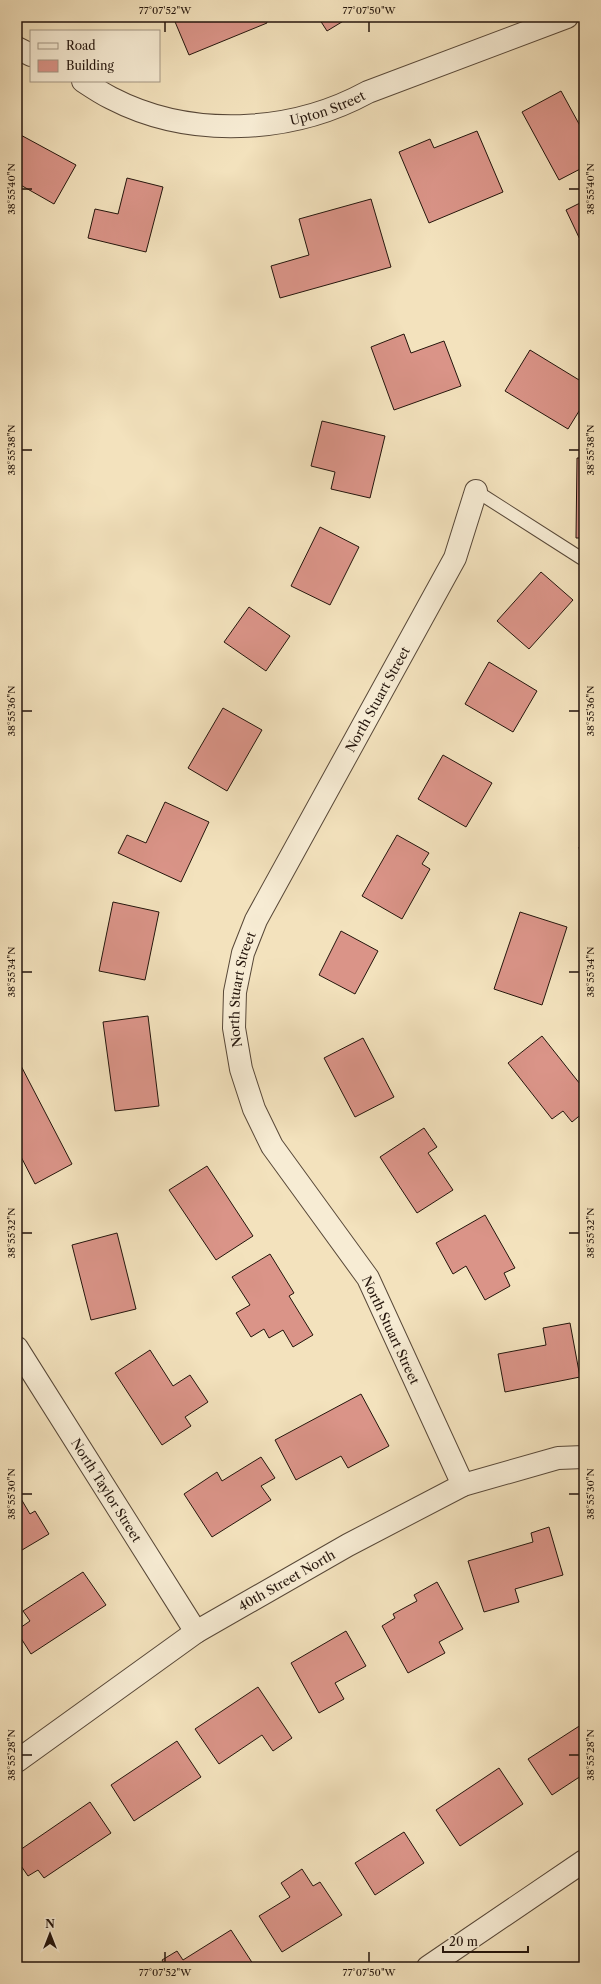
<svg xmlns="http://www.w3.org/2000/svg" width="601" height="1984" viewBox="0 0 601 1984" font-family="'Libre Caslon Text',serif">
<rect width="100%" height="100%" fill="#f3e2bd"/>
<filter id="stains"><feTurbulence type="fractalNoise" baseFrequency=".005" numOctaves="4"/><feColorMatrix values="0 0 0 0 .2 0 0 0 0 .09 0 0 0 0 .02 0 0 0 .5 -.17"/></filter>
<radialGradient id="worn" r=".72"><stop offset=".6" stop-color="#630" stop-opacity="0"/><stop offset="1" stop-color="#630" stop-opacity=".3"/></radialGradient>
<!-- building -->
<path fill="#da9488" stroke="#24150c" d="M173,17h92l2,6 -78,32z
M318,17h32l-23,14z
M561,91l23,42v34l-25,13 -37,-68z
M477,131l26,61 -74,31 -30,-71 31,-13 4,9z
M17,133l59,32 -22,39 -37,-21z
M127,178l36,9 -17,65 -58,-14 7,-29 23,5z
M371,199l20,68 -111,31 -9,-32 38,-11 -10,-36z
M584,201v47l-18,-38z
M404,334l7,19 33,-12 17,45 -67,24 -23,-63z
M530,350l54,33v20l-16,26 -63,-38z
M322,421l63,15 -15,62 -39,-9 4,-17 -24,-6z
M577,458h7v80h-8z
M320,527l39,20 -29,58 -39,-19z
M541,572l32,28 -44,49 -32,-28z
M249,607l41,29 -24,35 -42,-29z
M489,662l48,29 -24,41 -48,-28z
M223,708l39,22 -35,61 -39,-23z
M443,755l49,28 -26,44 -48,-28z
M165,802l44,20 -28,60 -63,-29 9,-18 19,8z
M397,835l32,18 -7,11 8,5 -28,50 -40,-23z
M584,846v35l-5,-34z
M113,902l46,10 -14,68 -46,-9z
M520,912l47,15 -25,78 -48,-16z
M341,931l37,20 -23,43 -36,-19z
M148,1016l11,90 -44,5 -12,-89z
M542,1036l42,53v23l-12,10 -9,-11 -11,8 -44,-56z
M363,1038l31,59 -39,20 -31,-59z
M19,1062l53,102 -37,20 -18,-35v-86z
M424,1128l13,19 -9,6 25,37 -36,23 -37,-56z
M207,1166l46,70 -37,24 -47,-70z
M485,1215l30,53 -11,5 6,13 -25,14 -19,-34 -13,8 -17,-31z
M117,1233l19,76 -45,11 -19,-75z
M270,1254l24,39 -5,3 24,39 -20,12 -10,-17 -14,8 -5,-9 -13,8 -15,-24 14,-8 -18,-28z
M570,1323l10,54 -75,15 -7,-38 48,-9 -3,-17z
M150,1350l23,36 17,-11 18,27 -23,15 6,9 -29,19 -47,-72z
M361,1394l28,52 -41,22 -7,-12 -45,24 -21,-40z
M261,1457l14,21 -14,8 10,14 -59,37 -28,-43 33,-22 5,9z
M17,1492l13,22 5,-3 14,23 -32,19z
M549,1527l14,48 -48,14 4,13 -35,10 -16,-51 65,-19 -2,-9z
M83,1572l23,33 -75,49 -14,-22v-2l13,-9 -7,-10z
M437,1582l26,47 -24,13 6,11 -37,20 -26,-47 13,-8 -2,-4 24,-13 -3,-6z
M346,1631l20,35 -31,17 9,16 -25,14 -28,-50z
M258,1687l34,51 -19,13 -11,-16 -43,29 -24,-35z
M584,1723v51l-32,21 -24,-36z
M177,1741l24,36 -67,44 -23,-36z
M499,1768l24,36 -63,42 -24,-36z
M90,1802l21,31 -67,45 -6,-8 -10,6 -11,-16v-8z
M404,1832l20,31 -49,32 -20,-32z
M302,1869l11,17 7,-4 22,33 -60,37 -23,-36 31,-19 -9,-14z
M231,1930l24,37h-89l-4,-7 15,-9 6,9z"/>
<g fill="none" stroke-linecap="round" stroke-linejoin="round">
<defs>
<path id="service" d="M476,491l108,69"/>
<g id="minor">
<path d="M17,48l14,7"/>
<path id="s1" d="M83,81c9,6 18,12 28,17 79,41 180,36 257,-6l199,-75"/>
<path id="s2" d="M17,1348l179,284"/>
<path id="s3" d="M463,1485l-95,-207 -96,-132 -18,-37 -13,-40 -7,-41 1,-36 8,-39 13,-33 199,-362 21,-67"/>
<path id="s4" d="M17,1761l179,-129 152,-87 115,-60 95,-27 26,-1"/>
<path d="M428,1967l156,-106"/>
</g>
</defs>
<!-- service casing -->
<use href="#service" stroke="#584838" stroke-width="14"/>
<!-- minor casing -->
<use href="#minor" stroke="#584838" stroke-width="24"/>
<!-- service -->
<use href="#service" stroke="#f7ecd4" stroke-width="12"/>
<!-- minor -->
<use href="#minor" stroke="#f7ecd4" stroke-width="22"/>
</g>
<!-- ticks -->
<path fill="none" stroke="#24150c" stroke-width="1.5" d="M165,22v10M369,22v10M22,189h10M569,189h10M22,450h10M569,450h10M22,711h10M569,711h10M22,972h10M569,972h10M22,1233h10M569,1233h10M22,1494h10M569,1494h10M22,1755h10M569,1755h10M165,1952v10M369,1952v10"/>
<g text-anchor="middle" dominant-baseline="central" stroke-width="3.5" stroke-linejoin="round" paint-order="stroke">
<!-- street labels -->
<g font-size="13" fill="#24150c" stroke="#f7ecd4">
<text stroke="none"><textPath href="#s1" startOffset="256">Upton Street</textPath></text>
<text stroke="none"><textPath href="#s3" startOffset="879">North Stuart Street</textPath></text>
<text stroke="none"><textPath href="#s3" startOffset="555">North Stuart Street</textPath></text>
<text transform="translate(391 1330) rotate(65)">North Stuart Street</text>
<text stroke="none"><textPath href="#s2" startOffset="168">North Taylor Street</textPath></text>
<text stroke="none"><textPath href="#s4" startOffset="325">40th Street North</textPath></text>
</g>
</g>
<!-- margin -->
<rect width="601" height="1984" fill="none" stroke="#f3e2bd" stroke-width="44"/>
<!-- legend -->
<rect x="30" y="30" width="130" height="52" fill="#f7ecd4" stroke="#a39684"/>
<rect x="38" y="43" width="20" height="6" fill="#f7ecd4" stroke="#a39684"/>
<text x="66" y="50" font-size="12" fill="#24150c">Road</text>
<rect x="38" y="60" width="20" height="12" fill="#da9488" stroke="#a39684"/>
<text x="66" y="70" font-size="12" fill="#24150c">Building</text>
<!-- north arrow -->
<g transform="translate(50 1934)" stroke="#f7ecd4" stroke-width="3" paint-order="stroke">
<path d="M0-3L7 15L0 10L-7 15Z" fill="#24150c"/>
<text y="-6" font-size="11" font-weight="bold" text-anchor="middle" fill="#24150c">N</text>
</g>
<!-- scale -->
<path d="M443 1946v6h85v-6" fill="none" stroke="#24150c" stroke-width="2"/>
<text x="449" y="1946" font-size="12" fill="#24150c" stroke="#f7ecd4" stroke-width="3" paint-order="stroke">20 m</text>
<rect x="22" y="22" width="557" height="1940" fill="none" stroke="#24150c" stroke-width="1.5"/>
<g font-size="10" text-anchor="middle" fill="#24150c">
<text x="165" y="14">77°07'52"W</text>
<text x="369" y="14">77°07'50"W</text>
<text transform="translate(11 189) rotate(-90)" y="4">38°55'40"N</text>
<text transform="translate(590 189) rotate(-90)" y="4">38°55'40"N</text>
<text transform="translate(11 450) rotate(-90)" y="4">38°55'38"N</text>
<text transform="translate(590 450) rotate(-90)" y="4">38°55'38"N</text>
<text transform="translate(11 711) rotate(-90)" y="4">38°55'36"N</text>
<text transform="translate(590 711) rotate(-90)" y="4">38°55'36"N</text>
<text transform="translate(11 972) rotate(-90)" y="4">38°55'34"N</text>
<text transform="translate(590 972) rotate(-90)" y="4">38°55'34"N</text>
<text transform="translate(11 1233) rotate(-90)" y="4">38°55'32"N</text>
<text transform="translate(590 1233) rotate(-90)" y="4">38°55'32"N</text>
<text transform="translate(11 1494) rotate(-90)" y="4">38°55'30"N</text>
<text transform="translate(590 1494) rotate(-90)" y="4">38°55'30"N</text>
<text transform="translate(11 1755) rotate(-90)" y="4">38°55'28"N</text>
<text transform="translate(590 1755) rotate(-90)" y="4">38°55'28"N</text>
<text x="165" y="1976">77°07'52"W</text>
<text x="369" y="1976">77°07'50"W</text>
</g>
<rect width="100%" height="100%" filter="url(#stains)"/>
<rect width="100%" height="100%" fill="url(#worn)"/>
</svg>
